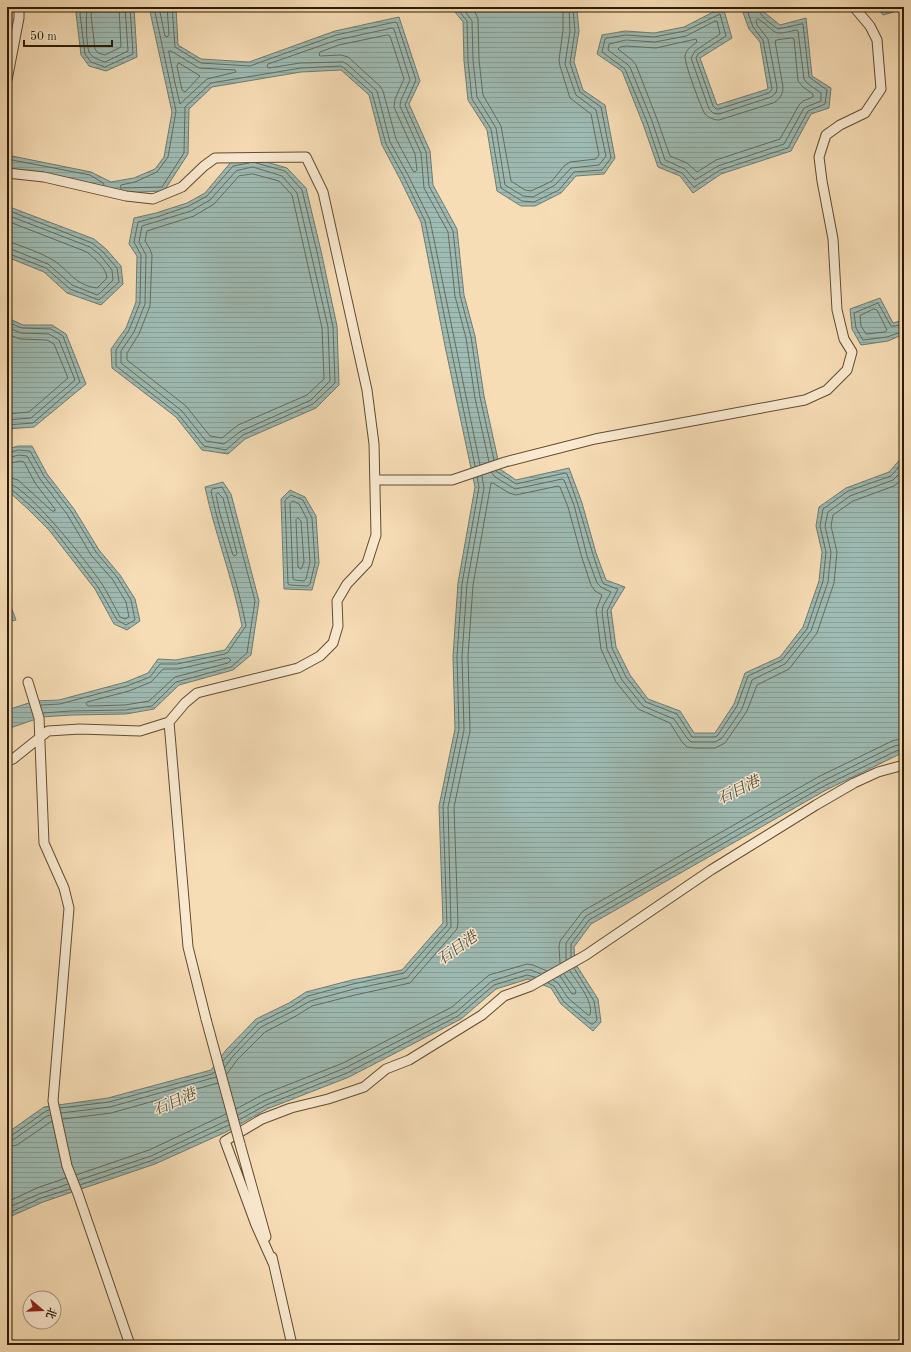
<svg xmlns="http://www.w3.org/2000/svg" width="911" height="1352" viewBox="0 0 911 1352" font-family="'Old Standard TT','Noto Serif SC',serif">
<defs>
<pattern id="water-rules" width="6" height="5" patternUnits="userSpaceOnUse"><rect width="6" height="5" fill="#9ebbb4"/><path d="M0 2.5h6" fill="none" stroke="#88a099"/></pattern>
</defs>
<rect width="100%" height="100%" fill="#f7ddb6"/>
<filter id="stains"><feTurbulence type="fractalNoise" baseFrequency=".005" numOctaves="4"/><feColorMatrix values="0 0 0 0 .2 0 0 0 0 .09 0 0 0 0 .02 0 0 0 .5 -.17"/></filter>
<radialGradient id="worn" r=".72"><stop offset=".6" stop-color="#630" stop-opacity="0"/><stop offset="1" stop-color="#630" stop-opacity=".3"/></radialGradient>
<!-- water -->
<path fill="url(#water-rules)" stroke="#717b6d" d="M78,7h56l3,50 -31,14 -17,-5 -8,-11 -5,-42z
M149,7h27l2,38 23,14 48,3 86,-31 64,-14 21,64 -11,23 21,47 3,34 24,44 7,66 11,41 9,60 16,73 16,11 53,-12 13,35 14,50 10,27 19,7 -14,23 5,37 14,28 18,24 32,12 14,22h21l19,-29 11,-31 35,-16 23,-30 16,-46 3,-29 -6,-26 3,-19 27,-19 43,-16 15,-17v297l-78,38 -235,134 -17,23 1,16 23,36 3,23 -8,9 -32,-27 -10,-16 -23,-9 -32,10 -35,30 -112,58 -82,32 -41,23 -71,32 -112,38 -36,16v-85l37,-26 64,-9 103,-28 15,-20 30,-31 33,-16 17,-11 46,-12 50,-10 41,-47 -4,-117 16,-77 -2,-73 5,-73 17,-96 -30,-141 -24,-124 -21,-43 -18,-34 -13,-50 -28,-25 -40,2 -89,15 -23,22 -1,45 -24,37 -49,2 -108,-23v-15l84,17 20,10 23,-4 21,-9 9,-12 8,-45z
M451,7h130l-4,3 2,21 -5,31 9,28 22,15 10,53 -11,16 -28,2 -15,17 -26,13h-14l-24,-15 -10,-61 -19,-30 -4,-39 -1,-39z
M723,7l9,31 -32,20 17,47 51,-16 -8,-47 -11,-13 -8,-22h20l4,6 15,12 26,-7 6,58 19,12 -2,20 -18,6 -20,37 -70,23 -28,19 -13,-17 -22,-9 -15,-43 -21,-53 -25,-17 5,-19 23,-4 29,2 30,-6z
M877,7h27v2l-21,6z
M253,158l34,10 19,20 15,63 16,75 2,59 -23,23 -71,31 -17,15 -26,-4 -26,-33 -64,-49 -1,-19 15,-21 10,-26 1,-46 -8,-12 5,-26 22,-5 31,-10 18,-10 26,-31z
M7,206l87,33 12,10 15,17 2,18 -22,21 -34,-12 -23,-21 -37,-15z
M880,298l13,25 11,-3v14l-16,7 -27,4 -9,-16 -2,-20z
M7,314l3,5 13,6h29l14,9 20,50 -52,43 -27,2z
M18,446h14l15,28 27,35 25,41 21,25 15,24 5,22 -13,9 -13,-6 -19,-35 -46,-59 -20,-20 -22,-20v-41z
M223,482l8,12 28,107 -8,54 -18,15 -54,15 -25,24 -28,5 -54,1 -30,2 -35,12v-19l28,-9 24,-1 67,-18 22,-9 10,-14 18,1 49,-10 17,-24c-9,-47 -27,-92 -37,-139z
M290,490l15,7 11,19 3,47 -7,27 -28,-1 -3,-90z
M7,596l9,24 -9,2z"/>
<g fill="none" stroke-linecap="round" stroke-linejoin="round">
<!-- shore -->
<path stroke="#666c5b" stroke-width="1" d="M82,7l-2,7 5,40 6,8 14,5 28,-13 -3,-47
M87,7c-1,9 -1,37 2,45 3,6 10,8 16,10l23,-11 -3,-44
M93,7l-2,8 4,34 3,4 7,2 16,-8 -2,-40
M154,7l22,104 -8,46 -11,15 -22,10 -14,3 -1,3 42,-1 22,-34 1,-46 26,-24 90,-15 40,-2 3,2 28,25 14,51 18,33 21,44 50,245
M159,7l6,29 2,1 2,-2 -2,-28
M172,7l3,40 26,16 49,3 86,-31 59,-13 2,1 19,57 -11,25 21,47 3,34 24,45 7,64 11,42 9,60 14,63
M456,7l11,14 1,40 4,38 19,30 10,59 21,13 12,1 25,-12 15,-18 28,-2 9,-12 -10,-51 -21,-15 -10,-29 5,-32 -2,-21 1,-3
M462,7l10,14 1,39 4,37 19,31 9,57 18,11 10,1 22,-12 16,-17 28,-3 7,-9 -10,-46 -20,-15 -11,-31 5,-33 -1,-24
M470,7l6,7 2,5 1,41 4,35 18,31 10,55 14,9 6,1 21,-10 12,-15 6,-4 26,-3 3,-4 -8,-41 -21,-16 -10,-32 -1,-6 4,-30v-23
M746,7l7,20 10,13 9,49 -3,4 -50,16h-3l-3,-3 -17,-48 2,-4 28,-18 -6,-22 -35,17 -31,6 -28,-2 -19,3 -2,1 -3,13 23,17 22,53 14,42 21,9 12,14 26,-17 68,-22 20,-37 17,-7 2,-14 -18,-13 -6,-53h-2l-23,5c-7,-5 -19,-13 -20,-22
M758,19c20,12 11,18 38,11l2,1 6,48 3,4 14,10v8l-17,7 -20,36 -66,22 -23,14 -10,-11 -20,-9 -13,-39 -22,-54 -3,-3 -19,-14 1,-6 17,-4 29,2 31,-6 29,-15h2l3,13 -25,17 -4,7 18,51 4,4 6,1 52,-17 5,-4 1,-6 -9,-48 -11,-14 -1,-4z
M388,35l2,1 14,43 -9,20 -1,8 21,47 2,16 -2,2 -2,-1 -17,-32 -13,-48 -3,-5 -32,-29 -7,-2 -21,1 -1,-1 1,-3 19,-7z
M792,38l2,1 4,42 5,6 10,7v3l-10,4 -4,4 -19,34 -64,21 -19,12 -10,-9 -17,-7 -13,-37 -21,-54 -4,-5 -14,-11 2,-2 6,-1 30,2 40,-9 1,3c-5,4 -11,7 -12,14 -1,6 16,52 20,58 4,4 9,6 14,6l54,-17c6,-3 10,-8 10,-16l-8,-46 2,-1z
M169,51h2l28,17 36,2 1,2 -29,7 -27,25 -5,-21z
M179,63l21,13 -15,16 -3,-2 -5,-24z
M7,159l83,16 13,8 1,2
M249,163l-16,3 -26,30 -18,10 -32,11 -19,5 -4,20 7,13 -1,48 -11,27 -13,20v16l62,48 26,32 22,4 17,-15 70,-31 22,-21 -2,-56 -16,-75 -15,-62 -17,-19 -29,-8
M253,167l29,9 15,17 31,134 2,54 -19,19 -70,31 -17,13 -18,-3 -24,-30 -61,-48v-12l13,-19 11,-28 1,-49 -7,-13 3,-16 49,-15 19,-11 26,-29z
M253,174l26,7 13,14 30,133 2,51 -17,16 -69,30 -16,13 -12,-2 -24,-30 -59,-46v-7l12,-19 11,-28 2,-51 -2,-6 -5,-8 2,-10 47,-15 20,-12 25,-28z
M7,210l85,33 11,9 14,16 2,14 -20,18 -29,-11 -24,-21 -39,-15
M7,215l83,32 10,8 12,15 1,10 -14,14 -2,1 -25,-10 -24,-21 -37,-15 -4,-1
M7,221l80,31c8,7 19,15 20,26l-10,10c-24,-3 -29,-20 -46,-29 -12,-7 -25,-11 -38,-16l-6,-1
M874,309l3,1 10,20 -2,2 -19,2 -5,-8 -1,-10z
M7,322l15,6 29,1 12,7 17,46 -47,41 -26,2
M904,324l-9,2h-4l-13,-23 -24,10 2,15 7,12 24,-3 17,-6
M7,327l14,6 28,1 10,6 16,40 -44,38 -24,2
M7,334l13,5 27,1 7,4 14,34 -39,34 -22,2
M7,453l11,-3 12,1 14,25 27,35 25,41 21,25 14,23 4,20 -9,5 -9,-5 -19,-33 -46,-60 -20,-20 -21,-18 -4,-1
M7,458l12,-3 8,1 13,23 27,35 24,41 22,25 13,22 3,15 -4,2 -5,-2c-6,-11 -11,-22 -18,-33 -12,-18 -76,-100 -95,-101
M7,464l13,-3 4,1 11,21 20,26v2h-3l-34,-31 -11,-3
M480,465l-50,-245 -22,-45 -18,-33 -13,-51 -30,-27 -4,-2 -43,1 -31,5 -2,-1 1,-3 69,-24 55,-12 2,1 16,51 -9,20 -1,6 21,47 3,35 24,44 7,64 11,42 9,60 14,64
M496,471l20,13 49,-11 2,1c14,35 22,72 35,107l2,3 14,5 -11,22 5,37 14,29 20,25 31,12 15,23h23l3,-2 19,-29 11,-30 34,-16 25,-31 16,-48 3,-29 -6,-26 3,-17 25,-18 43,-15 13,-15
M491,472l4,5 20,12 47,-10 2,1 10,25 13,51 10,27 4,4 10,5 -8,14 -1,6 5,37 15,31 21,26 31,13 13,19 4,4h24l7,-4 20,-29 10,-29 33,-16 26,-33 17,-49 3,-30 -6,-26 3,-14 22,-16 43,-16 11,-11
M218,493l5,5 14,56 -2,2 -2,-1 -13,-41 -4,-19z
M291,495l12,5 9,18 3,45 -5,21 -2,2 -18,-1 -2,-1 -3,-83z
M293,501l6,3 8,15 3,43 -4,17 -2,2 -9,-1 -2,-1 -3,-75z
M298,518l3,3 3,41 -2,5 -1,2 -3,-2 -2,-47z
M228,658l3,2 -3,3 -53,14 -26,24 -24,4 -37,1 -2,-2 1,-2 42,-11 22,-9 12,-13h15z
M41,705l19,-1 67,-18 23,-9 10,-13h17l48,-10 3,-2 18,-26c-8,-46 -26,-89 -35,-135l1,-2 10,-2 5,9 28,105 -8,52 -16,14 -55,15 -24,24 -27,4 -54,1 -28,2
M571,957v-13l18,-24 235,-134 72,-35 8,-2
M566,960v-17l20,-27 235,-134 73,-36 10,-2
M560,963l-1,-16 1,-6 23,-30 235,-134 74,-36 12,-3
M560,976l12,18h3l1,-3 -12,-17
M553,980l5,3 10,15 20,17h2c4,-13 -13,-33 -20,-44
M548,983l6,3 10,16 27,22h2l4,-4 -3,-19 -20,-33
M223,1061l35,-38 33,-16 17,-11 45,-12 51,-11 43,-48 -4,-119 16,-77 -2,-73 5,-72 17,-97 -2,-10
M225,1067l8,-11 28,-29 32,-16 17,-10 44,-12 53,-11 44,-51 -3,-120 16,-77 -2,-74 5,-72 17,-96 -2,-12
M227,1074l10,-14 28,-28 31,-16 16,-10 43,-11 55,-12 47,-54 1,-6 -4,-116 16,-76 -2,-75 5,-71 18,-102h2l16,10 7,2 42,-9 2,1 8,20 14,51 9,27 4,6 7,4 -6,15 5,39 15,33 22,27 32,14 12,19 5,5 7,1h21l10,-5 22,-32 10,-26 32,-16 28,-36 17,-50 3,-31 -6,-26 2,-11 20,-14 41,-15 10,-8
M60,1108l49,-6 103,-28 3,-2
M236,1109l26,-14 81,-32 109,-56 37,-32 38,-11 6,1 14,6
M61,1113l49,-6 106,-30
M238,1115l26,-14 81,-33 111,-56 36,-31 34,-11h5l10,4
M63,1119l48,-6 107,-30
M239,1120l27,-15 81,-32 111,-57 36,-31 33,-10 8,2
M7,1136h4l35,-25 3,-1
M7,1141l6,-1 34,-24 3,-1
M7,1147l10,-2 35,-24
M76,1175l73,-25 77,-36
M79,1180l72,-24 77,-36
M80,1185l73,-25 76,-35
M7,1202l30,-14 29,-10
M7,1208l32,-14 29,-10
M7,1214l34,-16 29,-9"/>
<defs>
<path id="street" d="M7,80l12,-62v-11
M7,173l37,4 82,19 27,3 29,-12 22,-21 11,-8 91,-1 17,35 44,198 7,54 2,91 -9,28 -20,21 -10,17 1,25 -5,17 -13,13 -22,12 -101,25 -12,10 -16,19 -29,9 -60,-2 -32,2 -35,28 -6,2
M376,480h76l53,-18 90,-23 210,-39 22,-10 20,-20 5,-18 -8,-13 -7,-29 -4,-71 -11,-58 -3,-24 7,-22 14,-10 25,-12 16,-24 -4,-49 -7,-14 -16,-19
M28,682l11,36 5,125 20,45 5,20 -16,193 14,65 11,28 52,151
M169,722l19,225 18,72
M240,1144l26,93
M272,1257l20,88
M273,1263l-17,-38 -31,-84 37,-22 29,-11 37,-9 36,-12 22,-18 23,-9 73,-45 22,-19 27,-10 55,-31 125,-85 105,-65 38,-22 24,-11 26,-7"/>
</defs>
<!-- street casing -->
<use href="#street" stroke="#604c2f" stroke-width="11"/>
<!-- street -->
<use href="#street" stroke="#fae9d0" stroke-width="9"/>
<defs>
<path id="street-bridge" d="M206,1019l34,125"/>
</defs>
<!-- street-bridge casing -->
<use href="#street-bridge" stroke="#604c2f" stroke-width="11" stroke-linecap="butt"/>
<!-- street-bridge -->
<use href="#street-bridge" stroke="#fae9d0" stroke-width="9"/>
</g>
<g text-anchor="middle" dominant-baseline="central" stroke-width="3" stroke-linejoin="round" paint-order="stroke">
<!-- water labels -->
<g font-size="15" font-style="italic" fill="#4f4c37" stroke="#fae9d0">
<text transform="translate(739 791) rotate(-26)">石目港</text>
<text transform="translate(458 949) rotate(-36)">石目港</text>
<text transform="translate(175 1103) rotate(-24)">石目港</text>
</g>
</g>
<!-- margin -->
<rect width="911" height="1352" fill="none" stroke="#f7ddb6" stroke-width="24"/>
<rect x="8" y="8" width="895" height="1336" fill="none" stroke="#2d1c02" stroke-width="2"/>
<rect x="12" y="12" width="887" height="1328" fill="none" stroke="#2d1c02"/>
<!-- north arrow -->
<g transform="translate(42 1310) rotate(109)"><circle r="19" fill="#fae9d0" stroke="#a8977e"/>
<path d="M0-3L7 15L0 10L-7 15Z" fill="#8f2418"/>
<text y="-6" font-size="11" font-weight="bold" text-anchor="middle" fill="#2d1c02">北</text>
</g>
<!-- scale -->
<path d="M24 40v6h88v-6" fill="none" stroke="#2d1c02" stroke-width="2"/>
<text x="30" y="40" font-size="12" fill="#2d1c02" stroke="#fae9d0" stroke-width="3" paint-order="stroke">50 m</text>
<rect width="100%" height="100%" filter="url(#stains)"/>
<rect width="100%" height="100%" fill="url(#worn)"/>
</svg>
